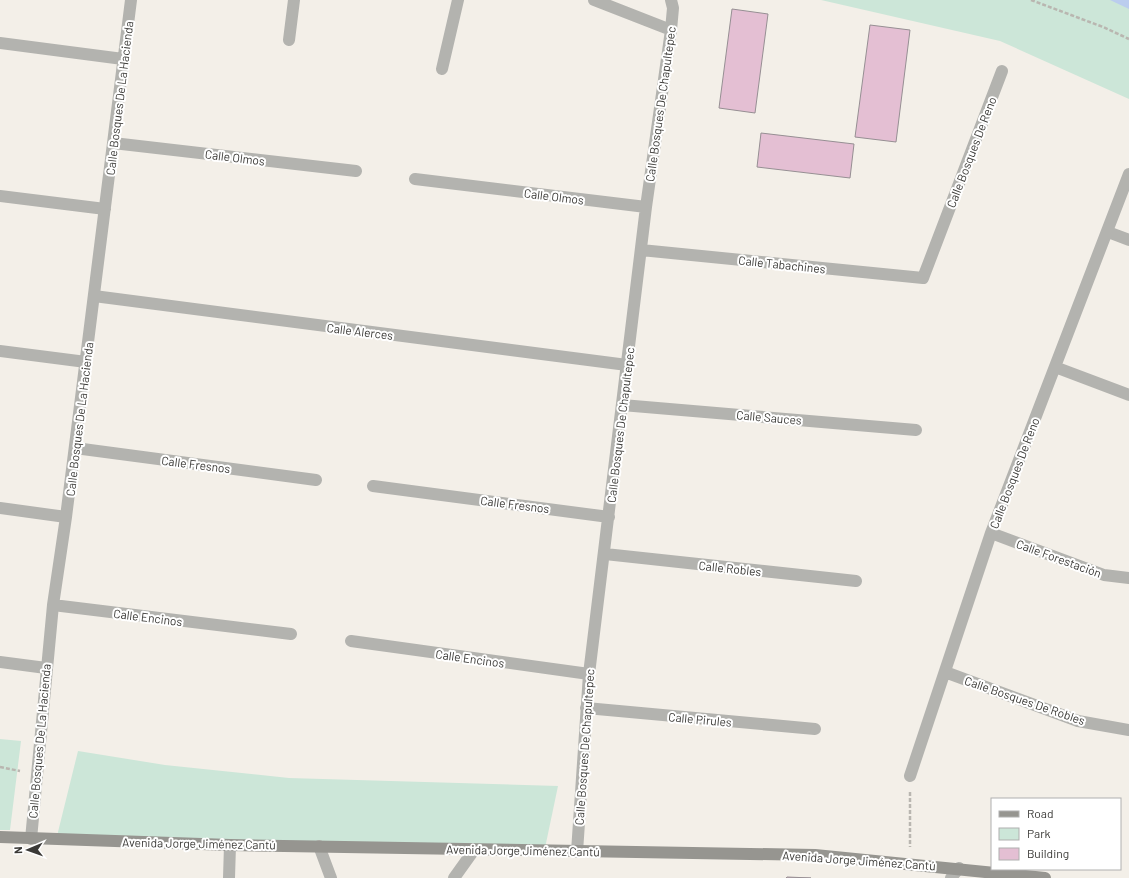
<svg xmlns="http://www.w3.org/2000/svg" width="1129" height="878" viewBox="0 0 1129 878" font-family="Barlow,sans-serif">
<rect width="100%" height="100%" fill="#f3efe8"/>
<!-- green -->
<path fill="#cce6d8" d="M821,0h308v99l-129,-58z
M0,739l21,2 -11,89h-10z
M78,751l87,14 124,13 269,8 -13,62 -488,-12z"/>
<!-- water -->
<path fill="#bbcdee" d="M1110,0h19v9z"/>
<!-- building -->
<path fill="#e4bfd3" stroke="#968f93" d="M732,9l36,5 -13,99 -36,-5z
M870,25l40,5 -14,112 -41,-5z
M761,133l93,11 -4,34 -93,-11z
M787,877l24,1h-25z"/>
<g fill="none" stroke-linecap="round" stroke-linejoin="round">
<!-- path -->
<path stroke="#b9b6b0" stroke-width="2.5" stroke-dasharray="4 2" stroke-linecap="butt" d="M1031,0l72,27 26,12
M0,767l20,4
M910,792v55"/>
<!-- lane -->
<path stroke="#b3b3af" stroke-width="12" d="M319,846l12,32
M229,878l1,-33
M454,878l20,-28"/>
<!-- street -->
<path stroke="#b3b3af" stroke-width="12" d="M594,0l77,30
M289,40l5,-40
M0,43l123,16
M442,69l16,-69
M113,143l243,28
M415,179l231,28
M0,196l105,13
M1108,232l21,8
M641,250l282,28 79,-207
M94,296l533,69
M0,351l86,11
M1055,367l74,28
M622,405l294,25
M75,448l241,32
M373,486l236,31
M0,508l66,9
M991,533l113,42 25,3
M605,554l251,27
M53,605l238,29
M351,641l238,33
M0,662l46,6
M945,672l133,49 51,9
M586,708l229,21
M910,776l81,-243 138,-359
M31,839l22,-234 13,-88 65,-517
M577,852l12,-178 57,-467 25,-177 2,-22 -2,-8
M951,878l8,-10"/>
<!-- secondary -->
<path stroke="#969590" stroke-width="12" d="M0,837l230,8 585,10 230,23"/>
</g>
<g text-anchor="middle" dominant-baseline="central" stroke-width="4" stroke-linejoin="round" paint-order="stroke">
<!-- street labels -->
<g font-size="12" fill="#3a3936" stroke="#fff">
<text transform="translate(119 98) rotate(-83)">Calle Bosques De La Hacienda</text>
<text transform="translate(660 104) rotate(-82)">Calle Bosques De Chapultepec</text>
<text transform="translate(971 152) rotate(-69)">Calle Bosques De Reno</text>
<text transform="translate(235 157) rotate(7)">Calle Olmos</text>
<text transform="translate(554 196) rotate(7)">Calle Olmos</text>
<text transform="translate(782 264) rotate(6)">Calle Tabachines</text>
<text transform="translate(360 331) rotate(7)">Calle Alerces</text>
<text transform="translate(769 417) rotate(5)">Calle Sauces</text>
<text transform="translate(79 419) rotate(-83)">Calle Bosques De La Hacienda</text>
<text transform="translate(620 425) rotate(-83)">Calle Bosques De Chapultepec</text>
<text transform="translate(196 464) rotate(7)">Calle Fresnos</text>
<text transform="translate(1014 473) rotate(-69)">Calle Bosques De Reno</text>
<text transform="translate(515 504) rotate(7)">Calle Fresnos</text>
<text transform="translate(1059 558) rotate(20)">Calle Forestación</text>
<text transform="translate(730 568) rotate(6)">Calle Robles</text>
<text transform="translate(148 617) rotate(7)">Calle Encinos</text>
<text transform="translate(470 658) rotate(8)">Calle Encinos</text>
<text transform="translate(1025 700) rotate(19)">Calle Bosques De Robles</text>
<text transform="translate(700 719) rotate(5)">Calle Pirules</text>
<text transform="translate(39 741) rotate(-85)">Calle Bosques De La Hacienda</text>
<text transform="translate(584 747) rotate(-86)">Calle Bosques De Chapultepec</text>
<text transform="translate(199 843) rotate(1)">Avenida Jorge Jiménez Cantú</text>
<text transform="translate(523 850) rotate(1)">Avenida Jorge Jiménez Cantú</text>
<text transform="translate(859 860) rotate(4)">Avenida Jorge Jiménez Cantú</text>
</g>
</g>
<!-- legend -->
<rect x="991" y="798" width="130" height="72" fill="#ffffff" stroke="#b0b0af"/>
<rect x="999" y="811" width="20" height="6" fill="#969590" stroke="#b0b0af"/>
<text x="1027" y="818" font-size="12" fill="#3a3936">Road</text>
<rect x="999" y="828" width="20" height="12" fill="#cce6d8" stroke="#b0b0af"/>
<text x="1027" y="838" font-size="12" fill="#3a3936">Park</text>
<rect x="999" y="848" width="20" height="12" fill="#e4bfd3" stroke="#b0b0af"/>
<text x="1027" y="858" font-size="12" fill="#3a3936">Building</text>
<!-- north arrow -->
<g transform="translate(28 850) rotate(268)" stroke="#ffffff" stroke-width="3" paint-order="stroke">
<path d="M0-3L7 15L0 10L-7 15Z" fill="#3a3936"/>
<text y="-6" font-size="11" font-weight="bold" text-anchor="middle" fill="#3a3936">N</text>
</g>
</svg>
